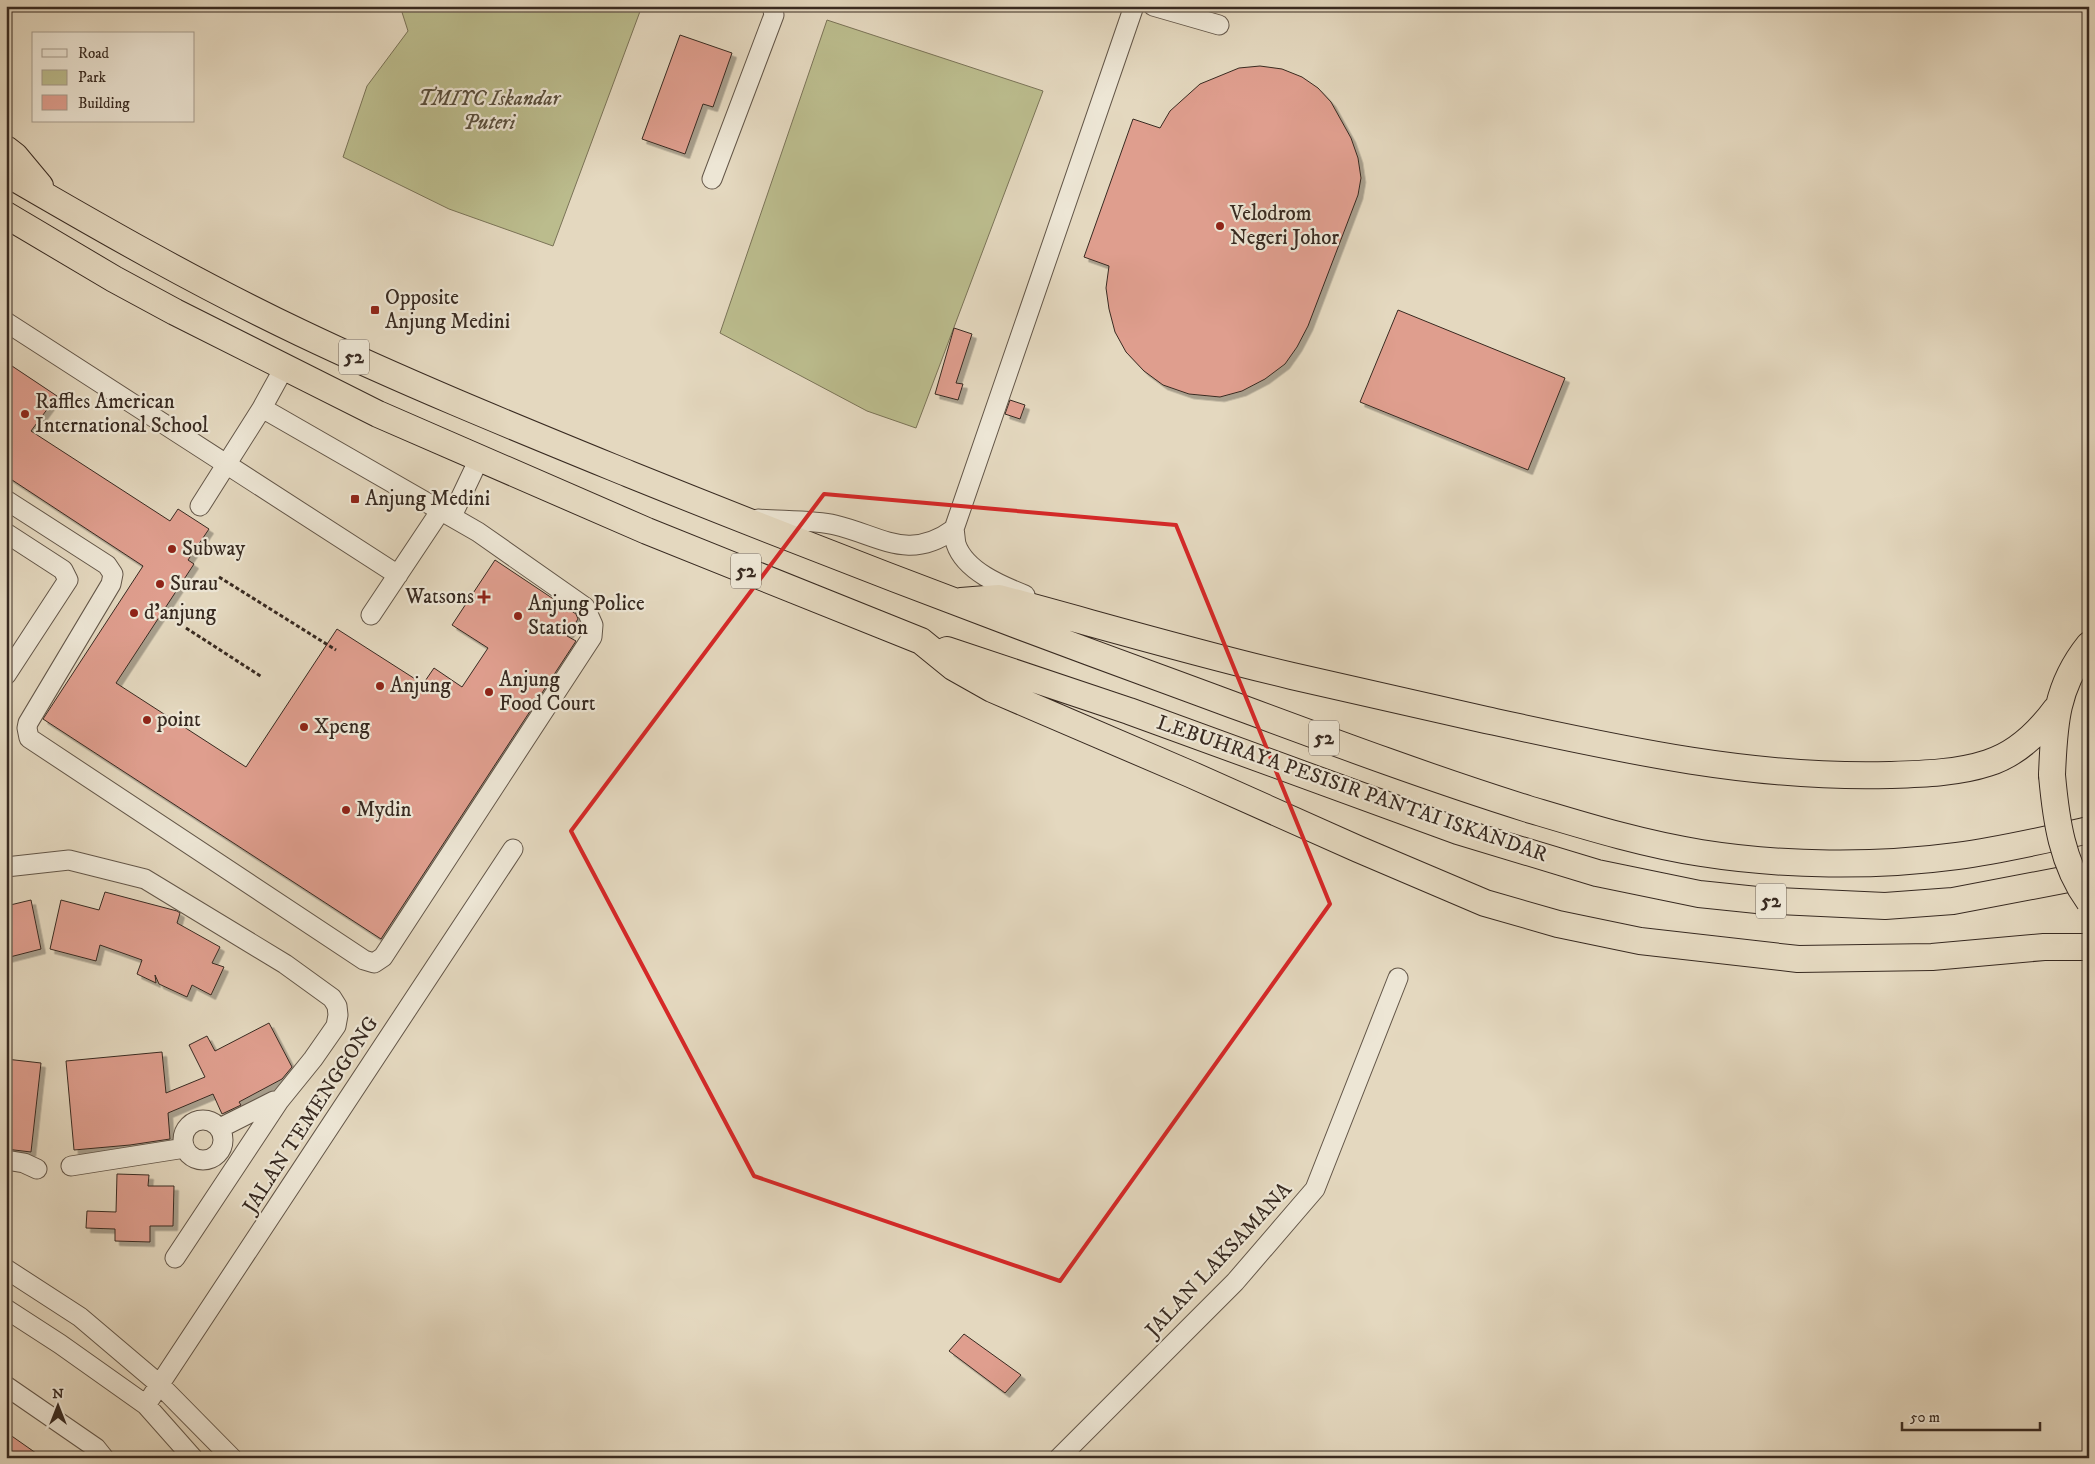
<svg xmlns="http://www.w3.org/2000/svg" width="2095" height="1464" viewBox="0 0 2095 1464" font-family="'IM FELL DW Pica',serif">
<defs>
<filter id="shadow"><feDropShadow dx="4.5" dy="4.5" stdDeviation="0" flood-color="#0004"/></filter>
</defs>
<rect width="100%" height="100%" fill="#e4d8bf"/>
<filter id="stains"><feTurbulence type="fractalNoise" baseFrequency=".004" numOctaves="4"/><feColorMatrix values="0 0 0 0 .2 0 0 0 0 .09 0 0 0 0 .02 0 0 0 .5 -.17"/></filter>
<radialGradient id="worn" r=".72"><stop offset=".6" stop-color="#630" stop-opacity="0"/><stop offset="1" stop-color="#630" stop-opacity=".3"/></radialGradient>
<!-- green -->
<path fill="#bbbc8d" stroke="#7a7357" d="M400,6h242l-89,240 -104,-37 -106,-52 24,-71 41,-55z
M827,20l216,71 -127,337 -49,-17 -147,-78z"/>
<!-- building -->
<path fill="#df9e8e" stroke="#382a21" filter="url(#shadow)" d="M680,35l52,18 -19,54 -10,-3 -18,50 -43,-15z
M1260,66l22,3 20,8 16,11 13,14 20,36 7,20 3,20 -3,17 -50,131 -11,21 -12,17 -20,15 -23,12 -22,6 -31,-3 -26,-9 -19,-14 -18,-19 -11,-20 -6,-23 -3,-21 3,-22 -25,-9 49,-138 27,9 10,-17 30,-27 39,-16z
M1398,310l167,68 -37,92 -168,-68z
M954,328l18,6 -16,49 7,1 -5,16 -23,-6z
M6,362l51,34 -26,35 139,90 8,-12 31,20 -21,31 6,4 -78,119 130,84 91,-138 86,55 11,-16 28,19 26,-39 -36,-23 43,-65 81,54 2,5 -11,17 9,5 -195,298 -338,-220 100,-153 -137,-90z
M1010,400l15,5 -5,14 -15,-5z
M105,892l72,19 3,2 -3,10 43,24 -8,16 12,4 -13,28 -19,-10 -5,12 -28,-13 -4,-9 1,8 -19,-9 5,-14 -42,-15 -4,16 -46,-12 11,-49 38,10z
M31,900l10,49 -35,9v-52z
M269,1023l23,44 -10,12 -43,23 2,3 -19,9 -9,-20 -45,19 2,26 -40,6 -56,5 -8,-89 96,-9 4,41 39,-16 -16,-32 18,-9 8,15z
M6,1059l35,4 -10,89 -25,-3z
M117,1174l32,1 -1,11h26l-1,40h-23v16l-35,-1v-12l-29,-1 1,-17 29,1z
M964,1334l57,41 -16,18 -56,-42z
M6,1432l37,26h-37z"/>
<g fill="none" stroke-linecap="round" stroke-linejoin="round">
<defs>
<path id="minor" d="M1153,6l66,19
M712,179l62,-164 -2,-9
M6,322l392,253
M6,500l101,65 6,9 -2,10 -83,139 -1,5 2,10 335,222 10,3 9,-6 209,-320 1,-12 -8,-18 -107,-75 -216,-124
M200,506l62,-98 22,-40
M452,516l27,-57
M758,519c23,2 55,1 77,6 46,11 74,37 119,4
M6,533l57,37 5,10 -62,95
M1025,595c-23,-9 -60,-24 -69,-51 -1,-5 -1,-10 -2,-15l180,-523
M371,615l70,-105
M6,867l63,-7 76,19 140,85 47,34 5,8 1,9 -2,11 -23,33 -34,42 -104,157
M183 1140a20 20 0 1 1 40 0a20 20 0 1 1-40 0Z
M220,1128l54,-27h5
M6,1160l18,3 13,6
M71,1166l114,-18
M6,1269l74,48 79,67 73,74
M6,1309l54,35 86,61 47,53
M6,1386l90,62 8,10
M146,1405l367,-556
M1059,1458l176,-176 80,-93 83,-211"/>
<path id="highway" d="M6,149l9,7 25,30
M6,173c96,56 194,112 295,160 107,51 218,96 328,141 176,71 353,139 531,204 123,45 244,92 368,131 57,17 115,35 173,44 82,13 174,14 256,3 45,-6 88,-16 132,-26
M6,215l108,64 61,33 203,102 269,117 274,110 32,26 39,22 198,85 168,75 127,54 73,21 82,17 158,18 134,-2 112,-10h45
M961,601l38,-3c97,26 195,55 293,78 65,15 130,29 194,44 133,29 267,59 404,55 32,-1 68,-2 98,-12 29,-9 51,-31 68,-54
M947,650l182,61 329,120 139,42 102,21 58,6 128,6 68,-5 136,-26
M2052,775c2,-51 4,-89 37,-130"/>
</defs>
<!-- minor casing -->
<use href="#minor" stroke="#635648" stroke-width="21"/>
<!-- highway casing -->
<use href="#highway" stroke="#382a21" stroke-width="28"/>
<!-- path -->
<path stroke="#382a21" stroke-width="3" stroke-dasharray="4 2.5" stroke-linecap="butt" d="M219,577l117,73
M186,628l76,49"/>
<!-- minor -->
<use href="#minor" stroke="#ede6d5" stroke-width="19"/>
<!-- highway -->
<use href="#highway" stroke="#e4d8bf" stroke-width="26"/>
<defs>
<path id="highway-bridge" d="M2052,775c4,45 10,89 37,126"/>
</defs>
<!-- highway-bridge casing -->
<use href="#highway-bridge" stroke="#382a21" stroke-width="28" stroke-linecap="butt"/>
<!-- highway-bridge -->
<use href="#highway-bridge" stroke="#e4d8bf" stroke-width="26"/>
</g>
<!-- marked area -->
<path fill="none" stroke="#d62828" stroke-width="4" stroke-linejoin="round" d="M824,494l352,31 154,379 -270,377 -306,-105 -183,-345z"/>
<!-- markers -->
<g fill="#8f2418" stroke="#ede6d5" stroke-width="2">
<circle cx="1220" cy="226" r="5"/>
<rect x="370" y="305" width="10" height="10" rx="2.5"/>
<circle cx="25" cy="414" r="5"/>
<rect x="350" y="494" width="10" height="10" rx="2.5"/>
<circle cx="172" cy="549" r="5"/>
<circle cx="160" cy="584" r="5"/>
<path d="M481.5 589.5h5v5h5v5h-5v5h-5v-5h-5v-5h5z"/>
<circle cx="134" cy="613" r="5"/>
<circle cx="518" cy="616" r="5"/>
<circle cx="380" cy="686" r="5"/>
<circle cx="489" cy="692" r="5"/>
<circle cx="147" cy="720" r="5"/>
<circle cx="304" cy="727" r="5"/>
<circle cx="346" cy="810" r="5"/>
</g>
<g text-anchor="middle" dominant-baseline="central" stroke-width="4.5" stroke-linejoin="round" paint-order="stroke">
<!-- shield labels -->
<g fill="#ede6d5" stroke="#6e6257" stroke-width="1">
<rect x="339" y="339.5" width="30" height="35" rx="4"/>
<rect x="731" y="553.5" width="30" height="35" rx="4"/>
<rect x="1309" y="720.5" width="30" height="35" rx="4"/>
<rect x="1756" y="883.5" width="30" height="35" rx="4"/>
</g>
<g font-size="20" font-weight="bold" fill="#382a21">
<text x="354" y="357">52</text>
<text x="746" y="571">52</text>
<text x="1324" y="738">52</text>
<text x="1771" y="901">52</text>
</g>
<!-- park labels -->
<g font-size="21" font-style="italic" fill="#594e3c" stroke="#ede6d5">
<text x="489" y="99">TMIYC Iskandar<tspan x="489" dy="24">Puteri</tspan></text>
</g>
<!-- poi labels -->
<g font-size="21" fill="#382a21" stroke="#ede6d5" text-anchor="start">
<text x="1230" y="214">Velodrom<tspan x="1230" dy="24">Negeri Johor</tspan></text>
<text x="385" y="298">Opposite<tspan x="385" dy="24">Anjung Medini</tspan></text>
<text x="35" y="402">Raffles American<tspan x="35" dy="24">International School</tspan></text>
<text x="365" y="499">Anjung Medini</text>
<text x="182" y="549">Subway</text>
<text x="170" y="584">Surau</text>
<text x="474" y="597" text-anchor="end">Watsons</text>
<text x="528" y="604">Anjung Police<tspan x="528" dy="24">Station</tspan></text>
<text x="144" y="613">d'anjung</text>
<text x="499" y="680">Anjung<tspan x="499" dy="24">Food Court</tspan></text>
<text x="390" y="686">Anjung</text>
<text x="157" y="720">point</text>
<text x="314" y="727">Xpeng</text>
<text x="356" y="810">Mydin</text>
</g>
<!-- street labels -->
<g font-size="21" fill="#382a21" stroke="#ede6d5">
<text transform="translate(1352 789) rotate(19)">LEBUHRAYA PESISIR PANTAI ISKANDAR</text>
<text transform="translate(311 1115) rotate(-57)">JALAN TEMENGGONG</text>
<text transform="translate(1219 1260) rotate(-47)">JALAN LAKSAMANA</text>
</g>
</g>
<!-- margin -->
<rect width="2095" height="1464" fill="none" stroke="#e4d8bf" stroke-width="25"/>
<rect x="8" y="8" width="2080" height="1449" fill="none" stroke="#382a21" stroke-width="2.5"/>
<rect x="12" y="12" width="2070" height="1439" fill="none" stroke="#382a21"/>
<!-- legend -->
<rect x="32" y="32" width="162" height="90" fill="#ede6d5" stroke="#a59b8d"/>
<rect x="42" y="49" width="25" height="8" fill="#ede6d5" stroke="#a59b8d"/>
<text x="78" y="58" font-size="15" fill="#382a21">Road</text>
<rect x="42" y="70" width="25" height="15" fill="#bbbc8d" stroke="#a59b8d"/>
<text x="78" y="82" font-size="15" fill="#382a21">Park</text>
<rect x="42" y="95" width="25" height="15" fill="#df9e8e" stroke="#a59b8d"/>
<text x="78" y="108" font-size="15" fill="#382a21">Building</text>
<!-- north arrow -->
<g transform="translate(58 1406)" stroke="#ede6d5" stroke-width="4" paint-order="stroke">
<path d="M0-4L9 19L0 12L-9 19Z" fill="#382a21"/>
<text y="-8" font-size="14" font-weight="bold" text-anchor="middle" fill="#382a21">N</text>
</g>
<!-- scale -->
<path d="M1902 1422v8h138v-8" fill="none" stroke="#382a21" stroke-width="2.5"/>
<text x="1910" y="1422" font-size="15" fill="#382a21" stroke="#ede6d5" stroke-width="4" paint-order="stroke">50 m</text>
<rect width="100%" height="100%" filter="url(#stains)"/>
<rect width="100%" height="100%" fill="url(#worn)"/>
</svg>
